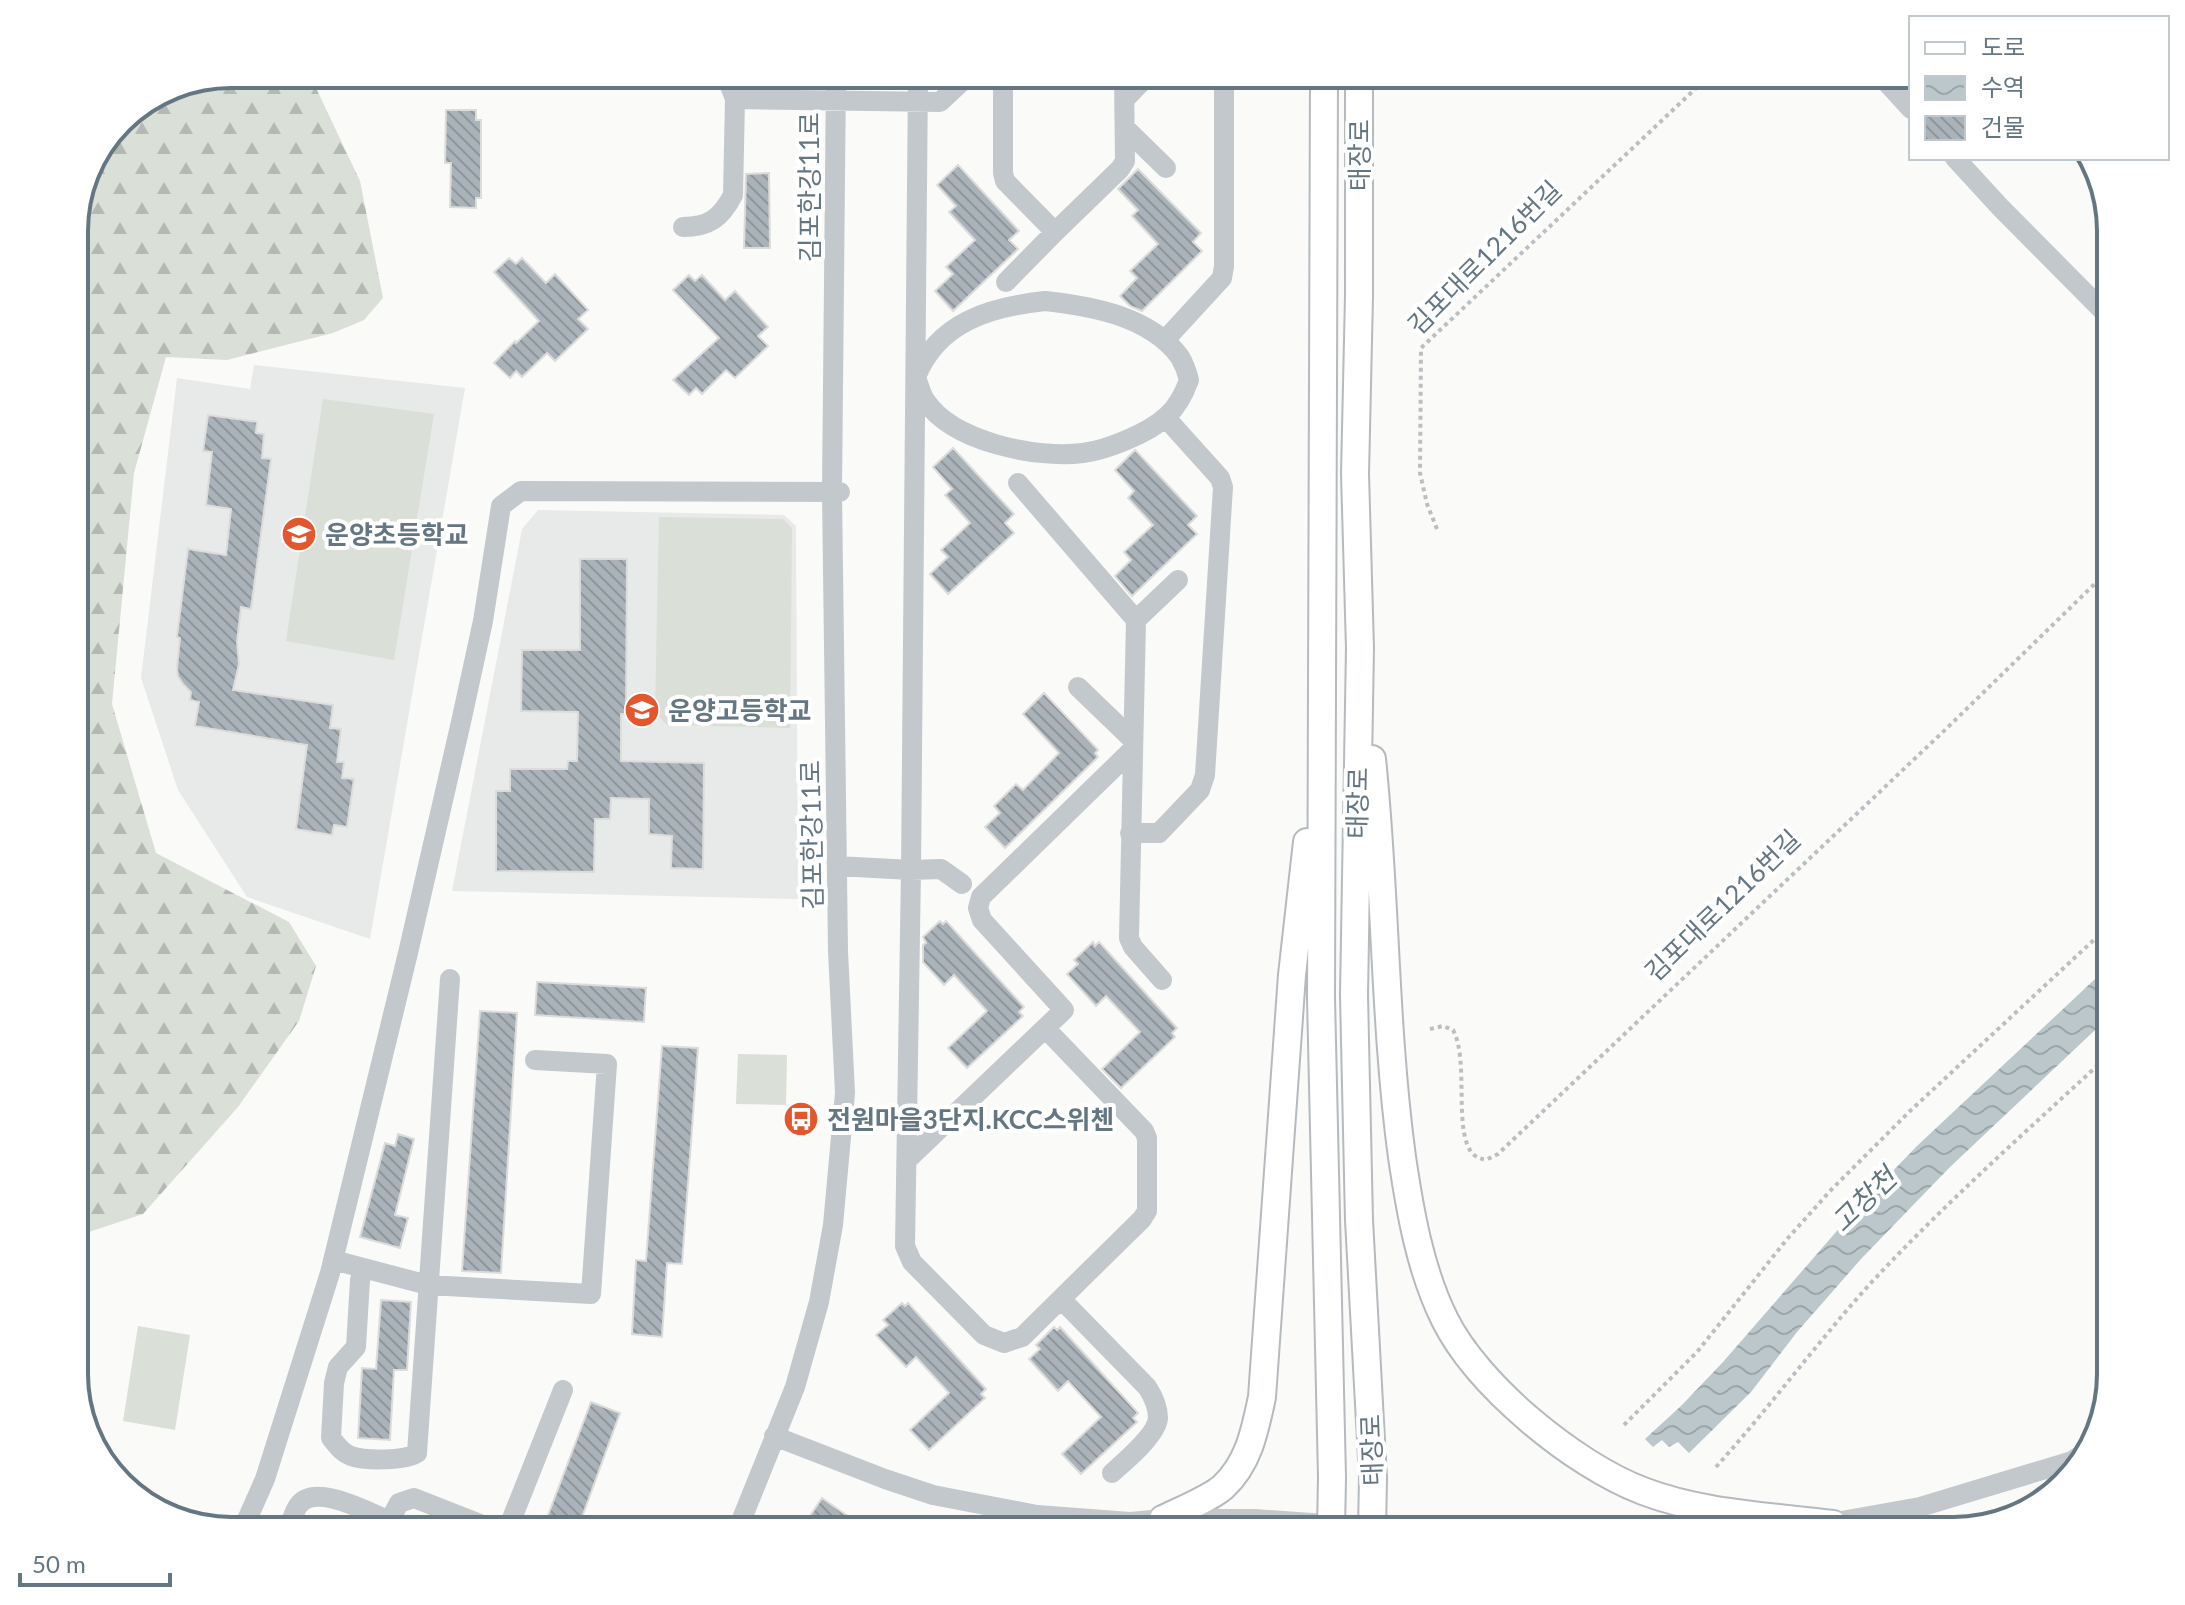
<svg xmlns="http://www.w3.org/2000/svg" width="2185" height="1605" viewBox="0 0 2185 1605" font-family="Lato,'Noto Sans KR',sans-serif">
<defs>
<pattern id="forest-firs" width="22" height="20" patternUnits="userSpaceOnUse" patternTransform="scale(2)"><rect width="22" height="20" fill="#dadfd7"/><path d="M5 1l3.5 6h-7zM16 11l3.5 6h-7z" fill="#b4b9b4"/></pattern>
<pattern id="water-waves" width="16" height="10" patternUnits="userSpaceOnUse" patternTransform="scale(2)"><rect width="16" height="10" fill="#bbc7cb"/><path d="M0 5q4-4 8 0t8 0" fill="none" stroke="#9ca6aa"/></pattern>
<pattern id="building-back-hatch" width="6" height="6" patternUnits="userSpaceOnUse" patternTransform="scale(2)"><rect width="6" height="6" fill="#aab3b9"/><path d="M-1 5l2 2M0 0l6 6M5-1l2 2" fill="none" stroke="#8e969c"/></pattern>
</defs>
<rect width="100%" height="100%" fill="#fafaf8"/>
<!-- built -->
<path fill="#e8e9e9" d="M254,365l211,23 -95,551 -123,-42 -69,-107 -37,-112 36,-300 73,11z
M538,510l246,5 12,11 2,373 -346,-8 70,-362z"/>
<!-- forest -->
<path fill="url(#forest-firs)" d="M231,74h81l5,16 43,91 23,117 -19,22 -31,13 -106,27 -61,-3 -32,116 -22,231 44,149 133,69 27,44 -17,55 -61,86 -95,107 -69,23v-1017l16,-58 37,-49 44,-27z"/>
<!-- garden -->
<path fill="#dadfd7" d="M323,399l111,15 -40,246 -108,-19z
M659,517l124,2 9,9 -2,200 -123,-3 -12,-12z
M738,1054l49,1 -1,50 -50,-1z
M138,1326l52,9 -15,95 -52,-9z"/>
<!-- water -->
<path fill="url(#water-waves)" d="M2111,964v51l-162,153 -88,91 -64,73 -46,60 -62,61 -11,-11 -9,5 -7,-7 -9,7 -8,-8 37,-34 41,-43 133,-153 61,-63z"/>
<!-- building -->
<path fill="url(#building-back-hatch)" stroke="#dcdcda" stroke-width="2" d="M446,110h30v10h5v78h-5v10l-26,-1 1,-44h-6z
M958,165l61,66 -10,9 9,9 -65,62 -18,-20 18,-17 -7,-7 29,-27 -26,-28 7,-6 -19,-21z
M1138,169l63,64 -8,9 9,9 -60,60 -12,-5 -10,-10 17,-18 -7,-7 28,-27 -26,-28 6,-6 -20,-21z
M769,173l1,75h-26l2,-74z
M509,258l7,6 6,-6 24,25 9,-9 33,36 -10,9 10,10 -33,32 -8,-8 -25,24 -6,-6 -6,7 -16,-15 21,-22 1,2 23,-22 -45,-49z
M689,275l6,6 7,-6 23,25 10,-9 33,36 -10,9 10,10 -33,32 -9,-8 -24,24 -6,-6 -7,7 -16,-15 46,-42 -46,-48z
M208,415l49,7 -1,11 8,1 -2,24 9,1 -20,150 -10,-2 -4,35 2,22 -6,26 100,15 -3,23 11,1 -4,33h7l-2,16 12,1 -7,48 -13,-2 -2,10 -36,-6 11,-84 -112,-19 4,-24 -9,-2 1,-8 -8,-8 -5,-8 -1,-8 3,-30 -3,-1 11,-88 38,6 5,-46 -25,-4 6,-53 -9,-1z
M953,448l61,66 -9,9 9,10 -66,61 -18,-20 18,-17 -7,-7 29,-27 -25,-28 7,-6 -19,-22z
M1135,450l62,66 -9,9 9,9 -65,62 -17,-20 16,-16 -7,-8 29,-27 -25,-27 6,-7 -19,-21z
M580,559h47l-1,155h-5v47l83,2 -1,106 -32,-1 1,-32 -23,-2v-35l-38,-1 -1,21h-15l-1,53 -98,-1v-80h14v-22h57l1,-8h9l1,-49 -57,-1 1,-61h58z
M1044,693l54,57 -3,3 3,4 -93,91 -20,-21 15,-14 -6,-7 22,-22 7,6 36,-37 -36,-39z
M940,921l3,3 3,-3 78,86 -5,5 4,4 -56,52 -19,-20 39,-37 -33,-36 -10,10 -21,-23v-17l3,-2 -3,-6z
M1093,942l2,4 4,-4 78,86 -5,5 3,4 -54,51 -19,-19 38,-37 -34,-36 -10,10 -29,-32 11,-10 -4,-4z
M537,982l109,6 -2,34 -109,-7z
M480,1011l37,2 -16,260 -39,-2z
M662,1046l36,2 -16,216 -15,-1 -5,74 -30,-3 4,-74 10,1z
M398,1134l16,5 -19,76 13,3 -8,30 -40,-11 25,-94 10,3z
M381,1300l30,2 -4,68h-13l-4,70 -32,-2 4,-70 14,1z
M902,1303l3,3 3,-3 78,86 -5,5 4,4 -56,52 -19,-20 39,-37 -33,-36 -10,10 -30,-32 12,-10 -5,-5z
M1054,1327l3,3 3,-3 78,86 -5,5 4,4 -56,52 -19,-20 39,-37 -33,-36 -10,10 -29,-32 11,-10 -4,-4z
M591,1402l29,11 -43,118h-35z
M822,1498l47,33h-69z"/>
<g fill="none" stroke-linecap="round" stroke-linejoin="round">
<defs>
<path id="major" d="M1324,74l-3,924 11,479
M1359,74v222l-4,178 5,174 -6,347 5,225 14,257
M1372,759c14,132 12,266 30,398 8,54 18,113 43,163 33,66 129,145 198,171 60,23 127,25 190,33
M1163,1519c16,-8 48,-21 60,-32 26,-24 32,-57 39,-90l30,-422 15,-133"/>
</defs>
<!-- major casing -->
<use href="#major" stroke="#b5babe" stroke-width="30"/>
<!-- path -->
<path stroke="#bbbfc2" stroke-width="4" stroke-dasharray="4 4" stroke-linecap="butt" d="M1437,529l-10,-25 -7,-31 1,-125 290,-274
M1430,1029l13,-3 10,4c17,31 -1,105 21,125 4,3 7,4 12,5l12,-6 448,-425 165,-161
M1624,1425l73,-73 91,-114 43,-48 79,-79 201,-187
M1716,1467c53,-59 100,-123 153,-182 76,-82 160,-156 242,-232"/>
<!-- minor -->
<path stroke="#c3c8cc" stroke-width="20" d="M675,74h42l12,9 6,16 -2,96c-12,23 -24,32 -50,32
M918,74l-7,796 -6,376 7,16 72,73 20,8 18,-6 120,-118 5,-8v-73l-3,-7 -99,-103
M1003,74v99l2,8 50,51
M1879,74l32,35
M735,99l205,3 30,-28
M1125,99l24,-25
M1125,128l41,40
M1955,158l45,49 111,112
M1006,282l49,-50 65,-63 5,-8 -1,-87
M1045,301c46,5 105,15 135,56 4,7 7,15 9,23 -5,14 -11,26 -22,36 -18,17 -60,34 -84,37 -46,6 -131,-11 -158,-53 -4,-6 -6,-15 -9,-23 22,-55 74,-70 129,-76z
M1165,340l57,-62 2,-12v-192
M1018,483l118,137
M1078,687l55,53
M1130,833h29l41,-43 5,-15 18,-288 -3,-9 -54,-60
M837,866l74,4 30,-1 21,15
M1162,980l-29,-33 -4,-9 7,-318 42,-40
M907,1160l157,-150 -82,-90 -4,-12 3,-11 151,-147
M333,1260l95,25 163,9 16,-230 -72,-4
M364,1268l-4,12 -4,67 -18,20 -4,16 -3,55c6,7 11,15 20,18 14,5 54,5 66,-3l33,-474
M1061,1299l86,88c6,9 11,20 11,31 -1,17 -33,43 -46,55
M774,1436l111,43 48,16 104,20 93,7 33,-3h91l128,9 127,3
M1819,1525l101,-18 152,-46 12,-8
M242,1531l23,-52 65,-206 78,-320 53,-231 22,-101 18,-115 20,-15 319,1
M288,1531c3,-8 5,-18 10,-25 16,-24 69,6 90,14
M384,1531l15,-28 15,-5 84,33
M507,1531l56,-141
M737,1531l58,-144 24,-85 14,-77 12,-132 -7,-142 -6,-459 4,-418
M1731,1531l56,-4"/>
<!-- major -->
<use href="#major" stroke="#fff" stroke-width="26"/>
<defs>
<path id="major-bridge" d="M1331,1531l1,-54
M1372,1531l1,-54"/>
</defs>
<!-- major-bridge casing -->
<use href="#major-bridge" stroke="#b5babe" stroke-width="30" stroke-linecap="butt"/>
<!-- major-bridge -->
<use href="#major-bridge" stroke="#fff" stroke-width="26"/>
</g>
<!-- icons -->
<defs>
<symbol id="school-disc" viewBox="-11 -11 22 22"><circle r="9.5" fill="#e4572e" stroke="#fff"/><path d="M0-5L7-2L0 1L-7-2ZM-4 1L0 2.5L4 1V4Q0 6-4 4Z" fill="#fff"/></symbol>
<symbol id="bus-disc" viewBox="-11 -11 22 22"><circle r="9.5" fill="#e4572e" stroke="#fff"/><path d="M-5-6H5V4H4V6H2V4H-2V6H-4V4H-5ZM-3.5-4V0h7V-4ZM-3.5 1.2v1.5H-2V1.2ZM2 1.2v1.5H3.5V1.2Z" fill="#fff"/></symbol>
</defs>
<g fill-rule="evenodd">
<use href="#school-disc" x="279" y="514" width="40" height="40"/>
<use href="#school-disc" x="622" y="690" width="40" height="40"/>
<use href="#bus-disc" x="781" y="1099" width="40" height="40"/>
</g>
<g text-anchor="middle" dominant-baseline="central" stroke-width="8" stroke-linejoin="round" paint-order="stroke">
<!-- street labels -->
<g font-size="26" fill="#657683" stroke="#fff">
<text transform="translate(1359 155) rotate(-90)">태장로</text>
<text transform="translate(809 187) rotate(-90)">김포한강11로</text>
<text transform="translate(1484 257) rotate(-45)">김포대로1216번길</text>
<text transform="translate(1357 803) rotate(-89)">태장로</text>
<text transform="translate(811 835) rotate(-91)">김포한강11로</text>
<text transform="translate(1722 905) rotate(-44)">김포대로1216번길</text>
<text transform="translate(1371 1450) rotate(-92)">태장로</text>
</g>
<!-- poi labels -->
<g font-size="26" font-weight="bold" fill="#657683" stroke="#fff" text-anchor="start">
<text x="325" y="534">운양초등학교</text>
<text x="668" y="710">운양고등학교</text>
<text x="827" y="1119">전원마을3단지.KCC스위첸</text>
</g>
<!-- water labels -->
<g font-size="28" font-style="italic" fill="#60757c" stroke="#fff">
<text transform="translate(1863 1199) rotate(-44)">고창천</text>
</g>
</g>
<!-- crop -->
<path d="M0 0H2185V1605H0ZM231 88H1954A143 143 0 0 1 2097 231V1374A143 143 0 0 1 1954 1517H231A143 143 0 0 1 88 1374V231A143 143 0 0 1 231 88Z" fill="#fff" fill-rule="evenodd"/>
<path fill="none" stroke="#657683" stroke-width="4" d="M231 88H1954A143 143 0 0 1 2097 231V1374A143 143 0 0 1 1954 1517H231A143 143 0 0 1 88 1374V231A143 143 0 0 1 231 88Z"/>
<!-- legend -->
<rect x="1909" y="16" width="260" height="144" fill="#ffffff" stroke="#c1c8cd" stroke-width="2"/>
<rect x="1925" y="42" width="40" height="12" fill="#ffffff" stroke="#c1c8cd" stroke-width="2"/>
<text x="1981" y="56" font-size="24" fill="#657683">도로</text>
<rect x="1925" y="76" width="40" height="24" fill="url(#water-waves)" stroke="#c1c8cd" stroke-width="2"/>
<text x="1981" y="96" font-size="24" fill="#657683">수역</text>
<rect x="1925" y="116" width="40" height="24" fill="url(#building-back-hatch)" stroke="#c1c8cd" stroke-width="2"/>
<text x="1981" y="136" font-size="24" fill="#657683">건물</text>
<!-- scale -->
<path d="M20 1573v12h150v-12" fill="none" stroke="#657683" stroke-width="4"/>
<text x="32" y="1573" font-size="24" fill="#657683" stroke="#ffffff" stroke-width="6" paint-order="stroke">50 m</text>
</svg>
